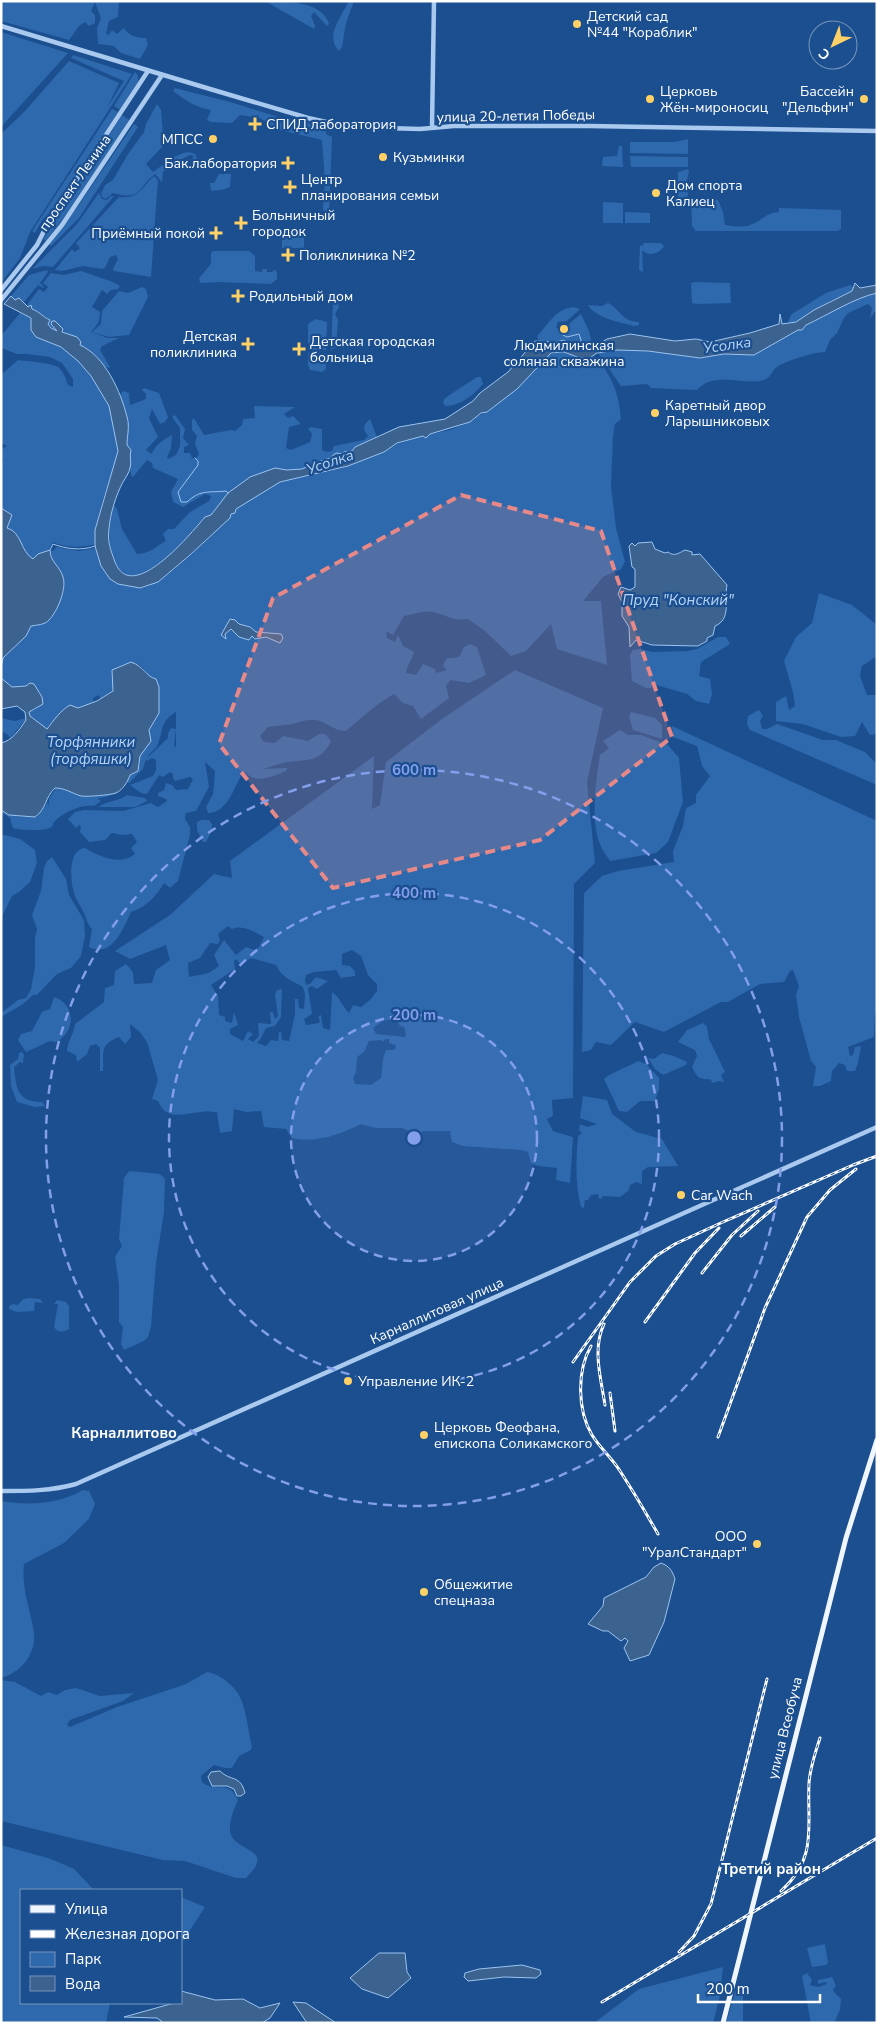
<svg xmlns="http://www.w3.org/2000/svg" width="878" height="2024" viewBox="0 0 878 2024" font-family="'Nunito Sans',sans-serif">
<rect width="100%" height="100%" fill="#1b4f8f"/>
<!-- green -->
<path fill="#2e69ad" fill-rule="evenodd" d="M1,1h118l-1,16 -9,4 -3,13 3,1 3,-5 5,4 7,-6c4,8 14,10 22,10l2,7 -8,14 -19,-6 -7,-7 -16,-2 -1,-16 4,-10 -6,-16 -4,9 4,4v8l-6,3 -4,-4 -6,4 -10,14 -68,-19z
M265,1c19,0 58,0 64,23l-2,2 -13,-14 -3,4 4,10 -1,3z
M349,1h5l-8,22 -4,24 -3,4c-15,-15 3,-35 10,-50z
M1,32l67,21 -67,74z
M73,55l59,19 -102,158 -10,26 -19,25v-149l24,-23 44,-50 50,22 -11,23 16,-25 -53,-23z
M135,72l3,3v7l-18,28 -6,-4z
M175,88l55,14 55,17 15,1 26,10v4l6,3 -3,77 -4,-1 -2,-4 2,-27 -3,-42 -46,-11 -16,-11 -20,-3 -8,8 -21,-1 -4,-2 4,-10c-16,-3 -25,-9 -38,-19z
M157,104l4,6 3,35 -18,19 7,8c11,-7 32,-27 43,-17l1,5 -3,3 -3,-3 3,-4 -4,-1 -8,4 1,4 -2,2 -8,-3 -7,9h-3l-1,11 -7,-8c-19,15 -12,27 -42,19l-7,6 -4,-2 -1,-3 4,-9 8,-5 15,-26 16,-22 2,-8z
M112,109l6,3 -64,97 -11,10 -8,14 -3,-2z
M122,115l7,5 -61,92 -22,29 -3,-2z
M134,124l4,3 -59,91 -28,28 -3,-2 30,-38z
M688,139v15l-58,-1v-11h44z
M619,146h3l1,21 -21,-1 1,-9 14,-1z
M630,156l58,1v10h-57z
M688,169l1,3 -2,8c2,6 1,21 -2,27l-7,-1v-34z
M219,174h12l-1,13c-8,4 -13,3 -19,4l-1,-8h4z
M154,176l4,4 -7,97 -37,-6 -1,-2 5,-10 -2,-4 -6,2 -5,11 -3,1 -19,-3 -21,5 -7,-1 17,-21 3,3 5,-4 -4,-5 43,-46c21,2 21,-8 35,-21z
M99,193l3,6 5,1 4,-4h3l-61,71 -10,-1 -11,3 45,-45z
M693,199h6l6,9 2,-9 11,1 5,12 2,13c7,1 18,3 25,0 12,-4 15,-12 29,-13v-4l62,2v19l-4,2h-141l-4,-5 -1,-25z
M603,202l20,1v20h-20z
M625,212l25,1v10h-25z
M282,237h22v11h-22z
M644,243h17l3,3c-5,8 -15,11 -22,4l1,22 -4,-2 1,-25 2,1z
M213,251h36l6,5v15l7,1v-3h5v3h6v-2h2l2,2v7l-6,5 -52,-2 -19,1 -1,-5 12,-14v-11z
M47,270l1,2 -8,11 4,4 -1,1 -5,-3 -14,17 -5,-4 -4,2 -4,-4 18,-21z
M81,271l32,11 7,4 -2,3 -7,1 -4,4 -5,-4 -10,17 8,5c0,10 -3,13 -9,20l17,6h11l-17,8 -2,4 10,17 -1,1c-6,-2 -8,-7 -12,-11 -8,-7 -34,-22 -37,-31l-4,-2v7l-8,-7 2,-4 -23,-15 12,-16 5,3 4,-5 -5,-4 8,-10 13,2z
M695,282l35,1 1,20 -35,1 -4,-1 -1,-20z
M850,285l4,3 -2,3 -22,10 -34,21 -6,2 -2,-2 3,-7 4,-3 31,-19z
M142,287l4,2 2,8 -19,38 -20,2 -17,-5 9,-8 1,-13 17,-20 9,2z
M877,293v16l-7,9 2,-10 -4,-4 -20,9 -4,5 -7,15 -7,7 -5,12c-14,1 -32,7 -45,13 -10,5 -7,14 -20,16 -21,3 -47,-9 -63,9l-46,-2 -4,-4 -26,2 -23,-33 19,-3 31,1 52,7 24,-4 30,1 44,-25 4,-1 4,-4c24,-11 46,-26 71,-32z
M333,303h5l1,4 -4,7 3,6 -2,27 -5,3z
M608,303c13,7 13,18 31,19v3l-4,1c-13,-3 -40,-8 -47,-21l14,1z
M573,307l7,2 -13,12 -9,1 -2,6 4,1 3,3 4,-1 3,-8 11,-9 8,17 3,13c-10,3 -20,3 -28,-4l-8,2 -17,-1 -2,-5c12,-12 17,-26 36,-29z
M20,313l11,5 5,19 25,10 17,14 13,15 18,30 9,45 -4,16 -11,32 -8,31v14c-11,4 -30,4 -42,-2l-5,9 -6,2 -9,6 -7,-4 -2,-8 -17,-18 3,-9 -1,-8 -8,-4v-45l2,-2 -2,-11 6,-4 -6,-3v-68l17,-15c9,1 33,3 40,7 5,3 8,12 10,18l5,2v-8l-11,-16 -12,-6 -23,-3h-10l-16,-6v-12z
M316,319l11,3 -1,28h-18v-26z
M564,352c12,3 19,9 31,4 17,20 24,37 26,63l-6,5 -2,12 -2,50 5,42 9,34 -4,7 -18,8 -20,24h18l6,64 -50,-16 -6,-25 -25,27 -15,5 -26,-25 -17,-12c-17,2 -16,-2 -31,-6 -11,-4 -22,1 -33,3l-11,19 -7,-4 1,7 8,4 3,-7 5,11 11,6c-2,8 -7,13 -8,21l10,2 7,-11 12,5 1,4 11,-3 -4,-4c4,-13 8,-5 17,-10l4,-9 6,-3 7,3 9,28 -17,8 -19,-3 -4,6 3,12 -28,21 -8,-13 -10,-3 -9,-9c-18,10 -33,24 -48,37 -13,0 -19,-9 -30,-11 -9,-1 -15,2 -24,4 -8,2 -16,1 -24,3l-8,9 4,6 11,1 8,-7 25,5 11,-7h6l6,7c-9,21 -25,19 -45,21 -8,2 -15,5 -23,7l24,-1v2c-11,6 -34,15 -41,2l-4,2c-8,14 -15,39 -34,39l-2,-6 7,-13 2,-23 -10,-9 4,25 -13,24 -10,2 -1,6 5,8v8l-12,46 -8,7 -6,-5c-8,14 -18,24 -33,29 -7,15 -19,47 -42,35l3,-18c-5,-5 -6,-12 -9,-18 -3,-6 -7,-11 -9,-18 -4,-12 -6,-44 11,-45 15,9 35,18 50,6l-4,-6 6,-6 -5,-8 -10,1 -10,-2 -7,7 -16,2 -9,-10 1,-5 -2,-2 -3,3 -8,-9 7,-7 9,-2 39,1 28,-8 7,4 9,-6 -1,-2 -8,-3v-3l6,-3 2,-7 6,2 4,5 12,-1 5,-10 -3,-2 -15,4 -2,-3v-4l-3,-2 -7,5 -4,-2 -12,19 -6,-1 -11,-8 23,-9 3,-6v-10l-4,-2 -5,3 -1,-2 -3,10 -14,14h-2l3,-8 10,-11v-8l11,-15 -2,-11 10,-17c-4,-14 -8,-50 -27,-50 -6,-1 -14,5 -19,7v20l-13,9 -1,-4 -6,3 1,4 -16,6 -8,-3c-10,6 -15,15 -24,24l-16,-13 -1,-4 7,-3 -10,-23 -14,1 -11,-9 2,-20 23,-22 5,-10c5,-1 11,-2 15,-4 8,-4 19,-30 18,-39 -3,-13 -14,-20 -14,-33l3,1 4,-4 22,4 16,-3 31,38c4,0 10,2 15,2 22,-2 71,-53 88,-70l2,-5 20,-15 29,-16 63,-14 41,-16 13,-8 26,-8 3,2 4,-4 20,-4 24,-10 1,-3 12,-5 30,-23 31,-34zM230,620l9,4 11,3 6,5 25,2 -9,6c-15,-8 -28,3 -42,-11l-5,5 -1,-1zM176,712v35l-2,-1 2,-17 -5,-1 -3,5v5l-21,20c2,-5 7,-7 10,-12 7,-15 2,-24 19,-34z
M308,353h18v16l-4,3 -12,-2 -2,-5z
M477,377h4l2,7c-9,11 -23,22 -38,22l-2,-4 2,-4z
M144,388l15,5 9,24 -3,5 -5,2 -8,-15 -3,9 9,19 -12,13 6,4c2,-8 12,-15 20,-19l-1,13 -4,9 1,2 8,-4 4,-9v-18l-8,-11 3,-2 10,14 -2,9 6,7 -5,2v6h6l2,5h4l3,-4 -4,-10 2,-8 -5,-6v-10l2,-2 10,17 27,-5 4,1 7,-6 1,-6 12,-1 -1,-12 41,1 -11,7 4,4 5,-2 8,8 -12,3 -3,21 5,2 19,-8 2,-8 -4,-5 3,-2 11,2v21l5,2 5,-1 2,-5 30,-6 4,-4 -4,-6 1,-6 5,-5 7,18 -22,10 -3,4 -26,8 -24,10 -15,1 -13,-2 -46,25 -17,22 -6,2c-14,16 -73,89 -90,44 -8,-21 -7,-35 -1,-56l3,4 5,20 15,25c18,-2 15,-6 29,-13l-3,-7 5,-5h6l16,-17 19,-11 2,-5 -6,-2 -22,13 -10,-5 -2,-10 7,-13 -25,-11 -1,-5 -5,-3 -14,17 -2,-2 -4,-30v-28l-7,-22 3,-4 6,2 1,12 16,-6v-5l-4,-4z
M819,593l33,12 25,20v31l-15,10 -2,10 7,19h10v39l-7,1 -8,-13 -7,14 -14,1 -38,-13 -27,-3v-19l10,-6 3,14 6,-4 -2,-14 -9,-31 12,-24 16,-14z
M718,637h8l4,7 -29,18 -2,14 11,3 2,15 -3,10 -13,-3 -9,-7 -34,-10 -2,4h-5l-14,-7 -2,-26 3,-5 7,-1 13,3 34,-1 10,-2z
M515,670l88,38 -16,74 8,81 -21,21 -1,214 -21,2 1,16 -6,3 6,12 20,6 -3,46 -14,-3 1,-12 -19,-2 -7,-3 -3,-11 -6,-2 -59,-4 -11,-4 -2,-11h-27l-4,4 -17,-7h-26l-15,-4c-22,11 -45,19 -69,14l-6,-9 -22,-2 -3,-16 -15,1 -12,-3 -2,22 -12,2 -3,-21c-5,0 -11,-1 -16,0 -15,1 -35,10 -43,-11l-6,-2 6,-19 -11,-38 -7,-10 -10,-8 1,13 -6,7 -6,-7c-20,8 -15,15 -16,34h-3v-23l-4,-4 -6,2 -3,8 -10,8 -1,-7 -9,-4c0,-9 7,-17 8,-27l29,-22 1,-14 9,-3 1,-14 11,-7 7,8 1,12 18,-1 4,-13 14,-10 -4,-15 -36,14 -15,-8 55,-36 44,-41 18,4 -2,-17 144,-105 -2,53 8,-4 6,-43 56,-43zM228,926l4,3c10,-5 23,3 32,8l-5,10 -5,3 -8,-3 -10,8 -12,-15 -10,15 5,11 -10,7 -20,4 -1,-14 12,-5 10,-15 8,1 2,-4 -2,-6zM352,950l9,6 7,19 9,9v7l-7,9 -9,7 -8,-2 -4,8c-7,-7 -9,-16 -17,-21l-2,38 -7,-2 -2,-13 -3,2 2,4 -1,2 -13,2 -2,-6 8,-5 -4,-26 4,-2 5,3 11,-8 -12,-4 -6,7 -4,1 -1,-5 1,-5 8,-3 22,-2 5,8 14,-2v-5l-5,-5 -8,-1v-11zM251,958l25,7c6,13 16,16 27,22l2,8 -1,14 -5,-1 -1,-9h-3v15l-6,27 -7,-1 -1,-8h-2l-1,9 -7,-1 -5,6 -9,-3 4,-5 5,-10 9,-2 6,-9 1,-28 -5,1 -2,4 3,22 -3,3 -2,-7h-3l1,12 -13,-1 1,13 -6,6 -5,-3 5,-5 -5,-3 -5,10 -13,-7v-5l8,-4 -4,-13 -2,11 -7,-2v-4l-6,-2 -1,-19 -7,-11 24,-16 -1,-8 2,-2 4,5zM396,1019l4,7 4,1 2,7 -1,3 -29,-3 -3,-6 11,-8zM386,1039h3v4l6,2 1,3 -2,2h-8l-3,9 -2,19 -10,7 -16,-1 -2,-6 3,-6 1,-15 7,-5 5,-11 12,-1 1,2z
M759,710l4,6 -3,5 2,8h5l10,-5 46,16h13l29,12 12,12v21l-127,-55 -3,-6 1,-8z
M631,712l24,6 7,7v14l-29,-9 -4,-13z
M1,718l14,3 11,-3v2l-16,18 -2,-3 -7,-4z
M672,726l205,95v192l-2,1 -1,23 -26,10 2,9 3,-1 2,-8 6,-1 -3,17 -3,8h-8l-2,-6 -6,-2 -7,8 -1,10 -11,5h-7l3,-19 -5,-6 -12,-44 -3,-22 3,-9 -6,-16 -3,1 -6,11 -24,2 -32,18h-7l-57,30 -29,-10 -24,23 -15,-3 -5,8 -9,2 2,-159 18,-17 16,-5 56,-9 -1,-11 10,-25 3,-18 10,-5v-8l14,-19 -8,-10 -5,-20 -24,-9z
M620,730l8,5h13l27,10 11,13 4,44 -15,40 -12,11 -46,8c-3,-5 -8,-11 -10,-17 -10,-23 -4,-64 0,-89l9,-7 -6,-7z
M56,788c10,1 17,7 27,8 11,2 23,-2 34,-3l-11,4 -7,1 -1,1 3,2 -7,5c-13,-2 -30,6 -39,15 -5,5 1,2 -4,6 -6,5 -31,3 -38,1l-3,-10 -9,-6v-1l11,5 25,1 11,-15 1,5v-8z
M127,795l18,3 2,3 -12,6h-37c10,-7 20,-5 29,-12z
M202,820h7l3,4v6l-6,12h-3l-6,-12v-8z
M5,835l15,4 15,11 2,13 -7,19 -11,10 -7,4 -11,22v-82z
M52,857l14,22 3,16 15,25 1,16 -4,20 -10,12 -14,6 -20,21h-4l-10,9 -22,13v-4l17,-13 8,-2 5,-9 4,-22v-29l2,-9 -5,-14 9,-24 3,-23 3,-7z
M54,997c22,7 22,35 2,45l-6,-1 -24,11 -8,-12 3,-6 11,-3 10,-19 8,-3z
M703,1023l4,4 2,12 16,33 -4,3 3,7 -6,-1 -5,2 -3,-4c-11,1 -13,-2 -18,-12l5,-11 -2,-6 -17,-8 9,-12z
M21,1052l3,2 -1,9 -3,-1 -6,5c2,21 3,35 28,35l3,4 -10,1 -18,-5 -6,-16 -1,-21 8,-6 1,-6z
M662,1053l12,3 13,6 -1,3 -23,10 -8,-6 -7,-11 6,1z
M638,1061l8,3 13,14v11l-4,12h-15l-13,11 -8,-1 -15,-32c4,-5 26,-13 34,-18z
M583,1096l24,4 5,14 24,18 26,7 16,27 -30,1 -6,4v13l-6,-2 -6,3 -1,5 -9,7 -17,-1 -2,3 -2,-1 -1,-4 -7,1 -3,5h-3l-1,8 -3,-1c-6,-24 -5,-46 -3,-71l4,-3 -3,-3 1,-6 7,3 10,-3 -17,-6z
M129,1171l31,3 5,5 -1,33 -8,51 -5,64 -3,10 -4,4 -20,9 -3,-6 2,-17 -4,-5v-37l-4,-28 7,-11 -3,-7 5,-61z
M29,1298l11,1 3,4 -8,-1 -1,9 -17,1 -8,-3v-3l4,-2 5,1 5,-6z
M57,1300l9,2 3,4v23c-5,3 -12,4 -15,-2l4,-23h-4z
M83,1490l6,1 6,13 -6,15 -25,24 -40,21c-3,25 7,46 10,70 2,21 -14,39 -33,44v-177c26,5 59,3 82,-11z
M207,1672c11,1 28,14 33,25 7,15 8,34 12,50l-1,3 -12,6 -7,12h-7l-11,-3 -13,11 1,6c13,12 27,-4 36,18 -4,9 -9,21 -8,31 3,22 48,16 16,47h-10l-51,-17 -22,-1 -162,-39v-141l14,2 26,14 7,-4 9,3 8,-5 11,-2 24,8 34,-3 -11,8 -53,19 -3,5 3,2 47,-20 69,-23z
M1,1845l50,14 23,10 20,21h-73v113h89l-4,20h-105z
M181,1897l24,10 -24,37z
M825,1944l3,19 -2,2 -14,2 -5,-19z
M723,1967l-3,29 -7,27h-119l45,-34z
M807,1973l5,7 -2,5 8,2 9,-3 -1,-2 -8,2v-4l14,-3 4,9 -3,3 1,3 7,7 -1,11 -6,13h-23l-9,-47z
M737,1986h6v37h-17z"/>
<!-- water -->
<path fill="#3c6290" stroke="#9cc4f0" d="M855,283l5,5 17,-3v8c-23,5 -49,22 -71,32l-4,5h-4l-44,25 -30,-1 -24,4 -52,-7 -31,-1 -20,3 -9,6 -8,-1 -16,-6 -13,1 -34,36 -30,23 -6,1 -11,9 -40,12 -4,4 -3,-2 -26,7 -13,9 -36,14 -68,16 -44,27 -1,4 -4,1 -1,4 -40,37 -32,27 -18,6 -22,-4 -8,-5 -9,-13 -6,-20v-16l23,-79 -9,-45 -18,-30 -13,-15 -17,-14 -25,-10 -5,-7v-12l-27,-14 7,-8 4,4 4,-2 9,9 3,-2 1,4c8,3 11,8 18,11l-2,4 3,4 6,3 -6,-7 1,-3h3l8,8 -1,3 15,5 4,5 -1,3c25,11 41,47 47,72 3,9 0,19 0,28l4,5c-2,6 1,13 -1,18 -1,5 -4,9 -7,14 -7,13 -13,32 -14,47 -2,12 2,22 6,33 17,44 77,-30 90,-45l6,-2 17,-22 22,-16 25,-9 12,2 15,-1 24,-10 4,-1 6,-5 6,1 2,-2 8,-1 3,-4 44,-20 46,-8 28,-18 7,-8 28,-21 27,-31 21,1 8,-2 5,4 23,4 15,-9 23,-5 45,7 21,-2 14,3 40,-9 29,-9 1,-10 2,10 14,-2 18,-12 38,-19z
M1,508l11,7 -5,13c15,4 13,23 26,31l5,-5 12,-4c0,12 10,16 13,27 4,12 -6,35 -14,43 -4,5 -13,5 -18,6l-5,10 -23,22 -2,11z
M652,542l3,7 10,4 3,-1c6,5 11,1 17,-2l7,2v3l8,-1 27,31c-3,14 5,34 -12,41l-2,9 -6,3v3l-9,5 -46,-1 -16,-5 -6,7 -1,-20 -7,-11v-14l-4,-8 3,-7 9,3 5,-3v-18l-3,-2 -3,-21 3,-3 3,3 3,-3z
M230,619l5,1 4,4 11,3 6,5 25,2 2,4 -3,5 -14,-6 -11,2 -3,-3 -3,4 -10,-3 -8,-8 -6,5 1,5 -5,-4z
M131,662c14,5 14,14 25,17l3,8v26l-10,17 2,11 -11,15 -2,15 -8,4c-2,6 -7,15 -14,18 -6,2 -29,4 -35,3 -10,-3 -16,-8 -26,-8 -10,9 -9,22 -20,29l-26,-2 -8,-5v-67c11,-2 19,-14 25,-23l-1,-8 -8,-6 -16,3v-31l11,9 14,-1 4,-3 4,1 8,13 1,7 -14,8 1,4 17,13c7,-9 13,-18 23,-24l8,3 19,-7 16,-10 -1,-21z
M661,1563c8,3 11,7 14,16l-11,43 -15,33 -19,6 -6,-13 4,-7 -3,-3 -4,3 -13,-10h-5l-15,-7 15,-18 1,-8 42,-21 8,-10z
M220,1771c11,11 20,3 25,22l-4,3h-4l-3,-7 -7,-3h-15l-4,-9 3,-5z
M379,1953h26l2,19 4,6 -23,20 -26,-9 -12,-11z
M522,1965l18,5 1,4 -5,4 -32,-1 -36,4 -4,-4 1,-4 14,-4z
M181,1991l34,9 28,-1 17,9 20,-5 -10,15 -8,5h-98l-7,-5 -33,-1 50,-14h7z
M293,2002l13,1 30,20h-29z"/>
<g fill="none" stroke-linecap="round" stroke-linejoin="round">
<!-- stream -->
<path stroke="#9cc4f0" stroke-width="1" d="M564,329l-1,6 4,2 12,-3 2,6 -1,6
M195,458l3,3v4l-20,27 3,10h6c14,-13 22,-9 39,-11l2,2
M50,550l3,-6c13,5 29,7 42,2"/>
<!-- minor -->
<path stroke="#a9c9ee" stroke-width="4.5" d="M1,26l209,63 98,29 41,9 71,2 34,-3h135l288,5
M432,128l2,-127
M1,290l36,-45 11,-22 100,-152
M1,300l61,-75 100,-150
M1,1491c26,0 50,0 75,-7l801,-357"/>
<!-- major -->
<path stroke="#f0f6ff" stroke-width="5" d="M723,2023l123,-485 31,-98"/>
<defs>
<path id="rail" d="M741,1236l34,-29
M702,1273l30,-38 26,-24
M645,1322l50,-69 24,-25
M604,1324c-12,25 -3,55 1,81
M591,1346c-14,24 -14,64 1,89 8,13 20,23 28,36 13,20 26,42 38,63
M573,1362l57,-80 26,-26 19,-12 48,-22 130,-57 24,-9
M610,1393l5,38
M718,1437l47,-129 42,-91 23,-27 26,-21
M781,1891c37,-33 26,-64 28,-108 1,-15 6,-30 11,-45
M679,1952l15,-16 17,-32 56,-225
M602,2002l275,-164"/>
</defs>
<!-- rail casing -->
<use href="#rail" stroke="#fff" stroke-width="3"/>
<!-- rail -->
<use href="#rail" stroke="#1b4f8f" stroke-width="1" stroke-dasharray="4" stroke-linecap="butt"/>
</g>
<!-- marked area -->
<path fill="#e88989" fill-opacity="0.2" stroke="#e88989" stroke-width="4" stroke-dasharray="10 6" stroke-linejoin="round" d="M461,495l140,36 71,206 -132,103 -207,48 -114,-144 54,-146z"/>
<!-- distance rings -->
<circle cx="414" cy="1138" r="123" fill="#839eea" fill-opacity=".12"/>
<g fill="none" stroke="#839eea" stroke-width="2.5" stroke-dasharray="9 6">
<circle cx="414" cy="1138" r="123"/>
<circle cx="414" cy="1138" r="245"/>
<circle cx="414" cy="1138" r="368"/>
</g>
<!-- markers -->
<g fill="#ffd166" stroke="#1b4f8f" stroke-width="2">
<circle cx="577" cy="24" r="5"/>
<circle cx="650" cy="99" r="5"/>
<circle cx="864" cy="99" r="5"/>
<path d="M252.5 116.5h5v5h5v5h-5v5h-5v-5h-5v-5h5z"/>
<circle cx="213" cy="139" r="5"/>
<circle cx="383" cy="157" r="5"/>
<path d="M285.5 155.5h5v5h5v5h-5v5h-5v-5h-5v-5h5z"/>
<path d="M287.5 179.5h5v5h5v5h-5v5h-5v-5h-5v-5h5z"/>
<circle cx="656" cy="193" r="5"/>
<path d="M238.5 215.5h5v5h5v5h-5v5h-5v-5h-5v-5h5z"/>
<path d="M213.5 225.5h5v5h5v5h-5v5h-5v-5h-5v-5h5z"/>
<path d="M285.5 247.5h5v5h5v5h-5v5h-5v-5h-5v-5h5z"/>
<path d="M235.5 288.5h5v5h5v5h-5v5h-5v-5h-5v-5h5z"/>
<circle cx="564" cy="329" r="5"/>
<path d="M245.5 336.5h5v5h5v5h-5v5h-5v-5h-5v-5h5z"/>
<path d="M296.5 341.5h5v5h5v5h-5v5h-5v-5h-5v-5h5z"/>
<circle cx="655" cy="413" r="5"/>
<circle cx="681" cy="1195" r="5"/>
<circle cx="348" cy="1381" r="5"/>
<circle cx="424" cy="1435" r="5"/>
<circle cx="757" cy="1544" r="5"/>
<circle cx="424" cy="1592" r="5"/>
</g>
<g text-anchor="middle" dominant-baseline="central" stroke-width="4.5" stroke-linejoin="round" paint-order="stroke">
<!-- poi labels -->
<g font-size="14" fill="#fff" stroke="#1b4f8f" text-anchor="start">
<text x="587" y="16">Детский сад<tspan x="587" dy="16">№44 "Кораблик"</tspan></text>
<text x="660" y="91">Церковь<tspan x="660" dy="16">Жён-мироносиц</tspan></text>
<text x="854" y="91" text-anchor="end">Бассейн<tspan x="854" dy="16">"Дельфин"</tspan></text>
<text x="266" y="124">СПИД лаборатория</text>
<text x="203" y="139" text-anchor="end">МПСС</text>
<text x="393" y="157">Кузьминки</text>
<text x="277" y="163" text-anchor="end">Бак.лаборатория</text>
<text x="301" y="179">Центр<tspan x="301" dy="16">планирования семьи</tspan></text>
<text x="666" y="185">Дом спорта<tspan x="666" dy="16">Калиец</tspan></text>
<text x="252" y="215">Больничный<tspan x="252" dy="16">городок</tspan></text>
<text x="205" y="233" text-anchor="end">Приёмный покой</text>
<text x="299" y="255">Поликлиника №2</text>
<text x="249" y="296">Родильный дом</text>
<text x="237" y="336" text-anchor="end">Детская<tspan x="237" dy="16">поликлиника</tspan></text>
<text x="310" y="341">Детская городская<tspan x="310" dy="16">больница</tspan></text>
<text x="564" y="345" text-anchor="middle">Людмилинская<tspan x="564" dy="16">соляная скважина</tspan></text>
<text x="665" y="405">Каретный двор<tspan x="665" dy="16">Ларышниковых</tspan></text>
<text x="691" y="1195">Car Wach</text>
<text x="358" y="1381">Управление ИК-2</text>
<text x="434" y="1427">Церковь Феофана,<tspan x="434" dy="16">епископа Соликамского</tspan></text>
<text x="747" y="1536" text-anchor="end">ООО<tspan x="747" dy="16">"УралСтандарт"</tspan></text>
<text x="434" y="1584">Общежитие<tspan x="434" dy="16">спецназа</tspan></text>
</g>
<!-- street labels -->
<g font-size="14" fill="#fff" stroke="#1b4f8f">
<text transform="translate(516 116) rotate(-1)">улица 20-летия Победы</text>
<text transform="translate(75 183) rotate(-55)">проспект Ленина</text>
<text transform="translate(437 1311) rotate(-24)">Карналлитовая улица</text>
<text transform="translate(785 1728) rotate(-76)">улица Всеобуча</text>
</g>
<!-- water labels -->
<g font-size="15" font-style="italic" fill="#b5d3f5" stroke="#1b4f8f">
<text transform="translate(727 345) rotate(-8)">Усолка</text>
<text transform="translate(330 462) rotate(-19)">Усолка</text>
<text x="678" y="600">Пруд "Конский"</text>
<text x="91" y="742">Торфянники<tspan x="91" dy="17">(торфяшки)</tspan></text>
</g>
<!-- neighbourhood labels -->
<g font-size="15" font-weight="bold" fill="#fff" stroke="#1b4f8f">
<text x="124" y="1433">Карналлитово</text>
<text x="771" y="1869">Третий район</text>
</g>
</g>
<circle cx="414" cy="1138" r="8" fill="#839eea" stroke="#1b4f8f" stroke-width="2.5"/>
<g font-size="15" text-anchor="middle" font-weight="bold" fill="#839eea" stroke="#1b4f8f" stroke-width="4.5" stroke-linejoin="round" paint-order="stroke">
<text x="414" y="775">600 m</text>
<text x="414" y="898">400 m</text>
<text x="414" y="1020">200 m</text>
</g>
<!-- border -->
<rect width="878" height="2024" fill="none" stroke="#ffffff" stroke-width="5"/>
<!-- legend -->
<rect x="20" y="1889" width="162" height="115" fill="#1b4f8f" stroke="#7695bc"/>
<rect x="30" y="1905" width="25" height="8" fill="#f0f6ff" stroke="#7695bc"/>
<text x="65" y="1914" font-size="15" fill="#ffffff">Улица</text>
<rect x="30" y="1930" width="25" height="8" fill="#ffffff" stroke="#7695bc"/>
<text x="65" y="1939" font-size="15" fill="#ffffff">Железная дорога</text>
<rect x="30" y="1952" width="25" height="15" fill="#2e69ad" stroke="#7695bc"/>
<text x="65" y="1964" font-size="15" fill="#ffffff">Парк</text>
<rect x="30" y="1976" width="25" height="15" fill="#3c6290" stroke="#7695bc"/>
<text x="65" y="1989" font-size="15" fill="#ffffff">Вода</text>
<!-- north arrow -->
<g transform="translate(833 45) rotate(223)"><circle r="24" fill="#1b4f8f" stroke="#7695bc"/>
<path d="M0-4L9 19L0 12L-9 19Z" fill="#ffd166"/>
<text y="-8" font-size="14" font-weight="bold" text-anchor="middle" fill="#ffffff">С</text>
</g>
<!-- scale -->
<path d="M698 1994v8h122v-8" fill="none" stroke="#ffffff" stroke-width="2.5"/>
<text x="706" y="1994" font-size="15" fill="#ffffff" stroke="#1b4f8f" stroke-width="4" paint-order="stroke">200 m</text>
</svg>
